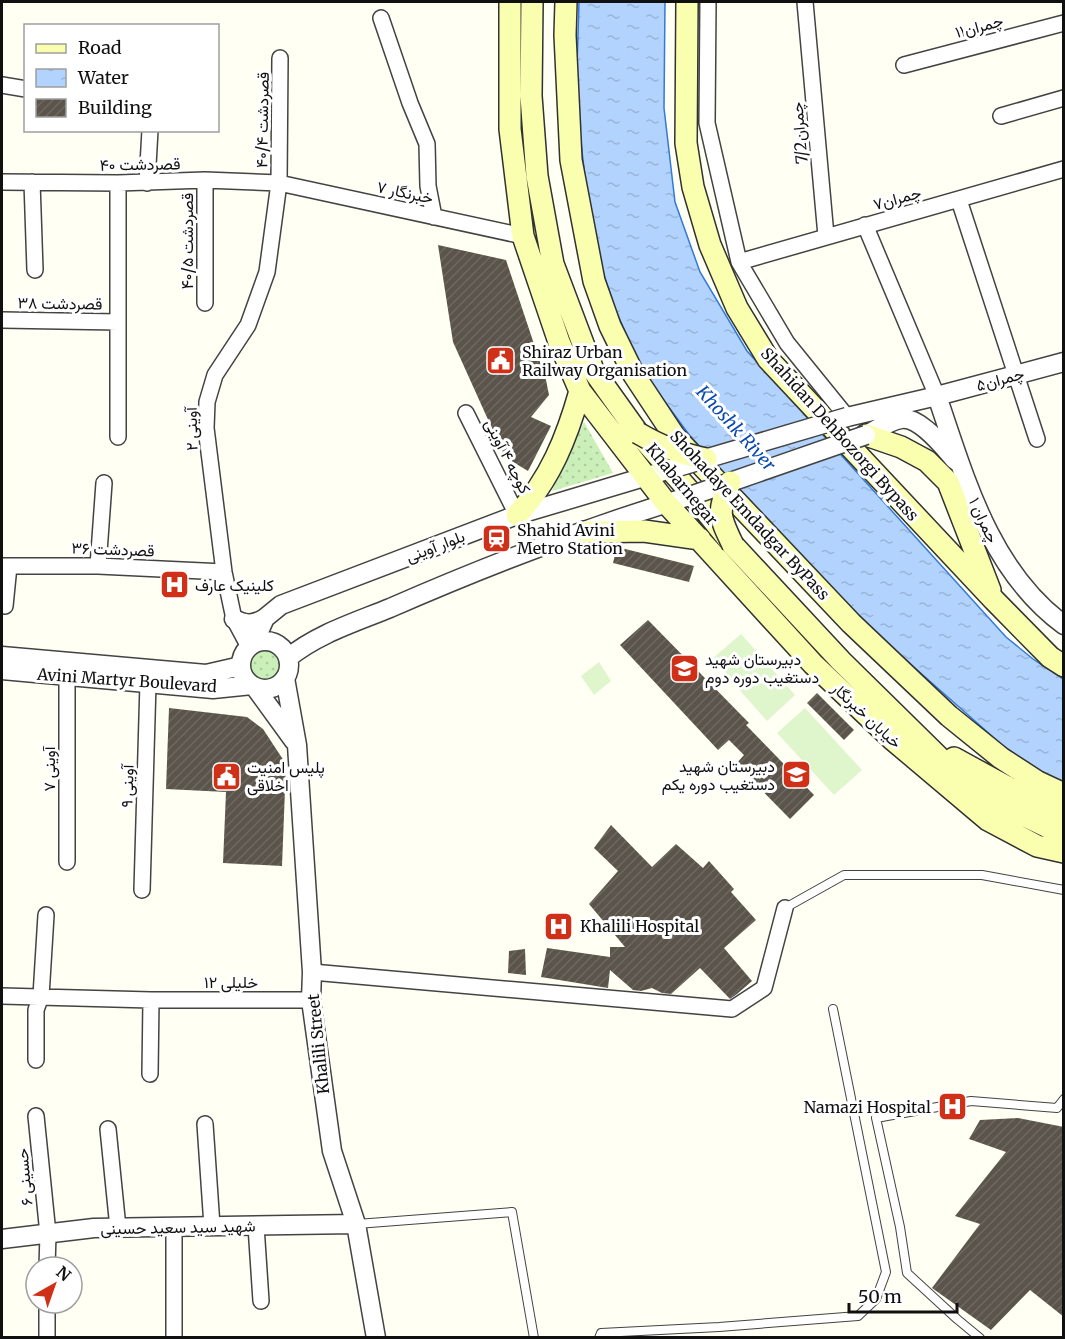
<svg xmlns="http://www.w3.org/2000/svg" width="1065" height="1339" viewBox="0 0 1065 1339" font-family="Merriweather,Vazirmatn,serif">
<defs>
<pattern id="grass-dots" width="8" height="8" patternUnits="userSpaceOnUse" patternTransform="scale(1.5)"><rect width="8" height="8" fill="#caefb8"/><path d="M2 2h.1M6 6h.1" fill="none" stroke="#accc9d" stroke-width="1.8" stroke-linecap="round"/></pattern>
<pattern id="water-ripples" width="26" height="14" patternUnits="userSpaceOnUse" patternTransform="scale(1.5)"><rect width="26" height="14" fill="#b2d3fd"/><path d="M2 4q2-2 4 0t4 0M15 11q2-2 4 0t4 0" fill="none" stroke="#98b4d8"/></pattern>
<pattern id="building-hatch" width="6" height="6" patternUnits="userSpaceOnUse" patternTransform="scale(1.5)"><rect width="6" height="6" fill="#5a544b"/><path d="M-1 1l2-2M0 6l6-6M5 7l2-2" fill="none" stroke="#6d6861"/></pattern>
</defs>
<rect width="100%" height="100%" fill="#fffff4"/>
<!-- grass -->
<path fill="url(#grass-dots)" d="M584,422l29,51 -61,18z
M247 664a18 18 0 1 1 36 0a18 18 0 1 1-36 0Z"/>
<!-- pitch -->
<path fill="#dff5cb" d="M741,634l54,61 -28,26 -55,-62z
M599,662l12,19 -17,14 -13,-19z
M805,708l57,62 -28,25 -57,-62z"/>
<!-- water -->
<path fill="url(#water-ripples)" stroke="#3179dc" stroke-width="1.5" d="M579,2h86l-1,106 11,94 25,70 47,79 259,286 27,22 30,20v109l-62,-44 -144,-127 -167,-181 -47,-64 -27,-61 -24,-72 -16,-141z"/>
<!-- building -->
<path fill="url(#building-hatch)" d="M438,245l68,15 40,120 3,15 -18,22 20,9 -23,45 -20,-12h-4v-4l-51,-113z
M617,547l77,19 -5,16 -76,-19z
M648,620l101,103 -3,2 68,70 -24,24 -54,-55 8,-9 -15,-15 -11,10 -98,-105z
M817,693l37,37 -10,10 -37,-37z
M169,708l78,9 16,12 23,35 -4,102 -59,-3 3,-71 -60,-3z
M611,825l41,42 24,-23 27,24 6,-7 25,28 -3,3 25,28 -32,28 28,33 -15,13 -7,5 -30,-31 -29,26 -9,-1 -10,-5 -11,3 -8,-1 -23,-20 -2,18 -67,-11 6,-29 63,9v-10h15l-36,-43 29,-33 -24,-23z
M525,949l1,26 -18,-2 1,-22z
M1018,1118l46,9v190l-34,-27 -39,40 -59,-42 48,-64 -25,-8 51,-64 -37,-13 11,-19z"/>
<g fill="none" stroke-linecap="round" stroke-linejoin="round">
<defs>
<path id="service" d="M785,908l59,-33h138l82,15
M357,1224l155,-12 22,126
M599,1338l2,-5 118,-6 139,-11 18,-17 10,-27 -53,-263
M980,1338l-23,-19 -50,-46 -7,-46 -24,-109 95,-17 86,7 7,-9"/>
<path id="minor" d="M708,2l-1,121 32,139 48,81 60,74
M805,2l21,234
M381,18l29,85 17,41 1,42 6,31
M904,65l160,-42
M2,85l24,4
M1001,116l63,-18
M205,180v123
M2,182l116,1 87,-3 74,3 244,53
M32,182l3,88
M118,183v254
M147,183l3,-53
M959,200l78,239
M865,225l72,171
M739,262l325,-93
M2,320l116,2
M466,413l51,102
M2,566h96l126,6
M98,566l6,-83
M5,606l4,-40
M249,647l-15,-28 -10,-47 -18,-144 1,-26 8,-27 33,-50 19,-53 12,-89 1,-125
M67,676v186
M142,890l6,-207
M312,972l420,37 32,-21 21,-80
M2,996l149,4h160
M36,1060v-50l5,-14 5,-81
M150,1074l1,-74
M36,1116l12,118 -1,33
M205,1124l7,102
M108,1129l10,99
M256,1226l5,75
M47,1338v-35
M174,1338v-111"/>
<path id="tertiary" d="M937,396c28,82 53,175 127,229
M847,417l90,-21 127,-34
M866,435c10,-5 23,-14 35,-16 19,-3 43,29 55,42
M234,619c11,6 20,6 31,-1
M241 665a24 24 0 1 1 48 0a24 24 0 1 1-48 0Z
M254,643l11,-25 16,-13 236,-90 154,-46
M2,656l204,18 35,-8
M288,658c29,-24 68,-36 102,-50 98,-43 201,-82 303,-113
M2,670l211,19 39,-4
M285,678l12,67 15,227 -1,28 21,151 24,73 20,114
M254,686l40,55
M2,1239l92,-11 262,-4"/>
<path id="secondary" d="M510,2v127l13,107 36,106 21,49 86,112 147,161 79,75 96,81 49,26 27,6
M532,2l-1,94 6,80 16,88 40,106 45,63 55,62 40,50 108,116 119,117 38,25 50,24 16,5
M566,2l-1,33 6,125 23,121 16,45 24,49 41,62 176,186 98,93 52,42 37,24 26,12
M687,2l-1,141 7,44 17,58 27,63 31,51 226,241 56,57 14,9
M866,435l35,12 26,14 21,21 42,108
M517,515c33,-35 50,-78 63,-124
M585,532l59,-1 56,8
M954,758l64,35 46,19"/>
</defs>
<!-- service casing -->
<use href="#service" stroke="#434343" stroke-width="10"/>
<!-- minor casing -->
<use href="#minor" stroke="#434343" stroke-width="18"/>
<!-- tertiary casing -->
<use href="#tertiary" stroke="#434343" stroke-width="21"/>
<!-- secondary casing -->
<use href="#secondary" stroke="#323232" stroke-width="24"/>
<!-- service -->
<use href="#service" stroke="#fff" stroke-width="8"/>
<!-- minor -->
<use href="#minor" stroke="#fff" stroke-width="15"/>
<!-- tertiary -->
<use href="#tertiary" stroke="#fff" stroke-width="18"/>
<!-- secondary -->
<use href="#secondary" stroke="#f9ffaf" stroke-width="21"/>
<defs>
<path id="tertiary-bridge" d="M671,469l176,-52
M693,495l173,-60"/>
<path id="secondary-bridge" d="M638,433c24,14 41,20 68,26
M730,482c-13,31 -11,34 3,63"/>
</defs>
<!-- tertiary-bridge casing -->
<use href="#tertiary-bridge" stroke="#434343" stroke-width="21" stroke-linecap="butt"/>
<!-- secondary-bridge casing -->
<use href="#secondary-bridge" stroke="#323232" stroke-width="24" stroke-linecap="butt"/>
<!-- tertiary-bridge -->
<use href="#tertiary-bridge" stroke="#fff" stroke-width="18"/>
<!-- secondary-bridge -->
<use href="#secondary-bridge" stroke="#f9ffaf" stroke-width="21"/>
</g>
<!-- icons -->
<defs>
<symbol id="civic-square" viewBox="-11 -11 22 22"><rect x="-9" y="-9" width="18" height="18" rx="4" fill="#d13018" stroke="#fff"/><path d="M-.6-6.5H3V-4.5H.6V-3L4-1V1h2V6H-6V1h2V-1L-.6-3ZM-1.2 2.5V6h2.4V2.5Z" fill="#fff"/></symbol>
<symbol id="station-square" viewBox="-11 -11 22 22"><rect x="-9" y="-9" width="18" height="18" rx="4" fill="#d13018" stroke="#fff"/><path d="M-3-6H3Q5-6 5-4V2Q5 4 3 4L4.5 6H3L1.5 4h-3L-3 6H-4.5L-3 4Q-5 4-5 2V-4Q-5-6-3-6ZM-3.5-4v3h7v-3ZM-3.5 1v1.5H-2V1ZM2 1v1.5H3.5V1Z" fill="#fff"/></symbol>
<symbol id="hospital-square" viewBox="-11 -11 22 22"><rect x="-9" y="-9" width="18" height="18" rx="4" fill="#d13018" stroke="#fff"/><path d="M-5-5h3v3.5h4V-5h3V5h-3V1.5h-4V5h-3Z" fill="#fff"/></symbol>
<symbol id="school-square" viewBox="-11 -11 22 22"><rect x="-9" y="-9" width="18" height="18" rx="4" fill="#d13018" stroke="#fff"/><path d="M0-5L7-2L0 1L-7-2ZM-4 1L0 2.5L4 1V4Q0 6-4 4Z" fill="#fff"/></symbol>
</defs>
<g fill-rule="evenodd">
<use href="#civic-square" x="484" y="344" width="33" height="33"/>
<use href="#station-square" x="480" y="522" width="33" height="33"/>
<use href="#hospital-square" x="158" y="568" width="33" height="33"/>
<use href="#school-square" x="668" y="652" width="33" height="33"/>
<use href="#school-square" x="780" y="758" width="33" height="33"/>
<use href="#civic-square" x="210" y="760" width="33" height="33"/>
<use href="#hospital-square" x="542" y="910" width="33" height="33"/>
<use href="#hospital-square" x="936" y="1090" width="33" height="33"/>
</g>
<g text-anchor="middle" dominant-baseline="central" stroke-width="6" stroke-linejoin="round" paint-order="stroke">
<!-- street labels -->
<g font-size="16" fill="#101010" stroke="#fff">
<text transform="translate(979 26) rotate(-15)">چمران۱۱</text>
<text transform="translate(262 120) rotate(-89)">۴۰/۴ قصردشت</text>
<text transform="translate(799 133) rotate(-95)">7/2چمران</text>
<text transform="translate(140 164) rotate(-1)">۴۰ قصردشت</text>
<text transform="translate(405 192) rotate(12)">۷ خبرنگار</text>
<text transform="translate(897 198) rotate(-15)">چمران۷</text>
<text transform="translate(187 241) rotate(-90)">۴۰/۵ قصردشت</text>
<text transform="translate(60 303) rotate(1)">۳۸ قصردشت</text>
<text transform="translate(1000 379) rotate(-15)">چمران۵</text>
<text transform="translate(191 429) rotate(-91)">۲ آوینی</text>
<text transform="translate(840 434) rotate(48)">Shahidan DehBozorgi Bypass</text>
<text transform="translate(508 456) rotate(63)">کوچه ۴ آوینی</text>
<text transform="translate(682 484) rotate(50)">Khabarnegar</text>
<text transform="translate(750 515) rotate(47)">Shohadaye Emdadgar ByPass</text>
<text transform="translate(984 520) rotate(65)">چمران ۱</text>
<text transform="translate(435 546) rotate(-21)">بلوار آوینی</text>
<text transform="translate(113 549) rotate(2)">۳۶ قصردشت</text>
<text transform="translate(127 680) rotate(4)">Avini Martyr Boulevard</text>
<text transform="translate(867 715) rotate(43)">خیابان خبرنگار</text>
<text transform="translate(49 769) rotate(-90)">۷ آوینی</text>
<text transform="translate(127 786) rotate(-88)">۹ آوینی</text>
<text x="231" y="982">۱۲ خلیلی</text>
<text transform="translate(318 1044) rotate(-96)">Khalili Street</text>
<text transform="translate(24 1177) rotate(-95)">۶ حسینی</text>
<text transform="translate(178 1227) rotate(-1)">شهید سید سعید حسینی</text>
</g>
<!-- poi labels -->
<g font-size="16" fill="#101010" stroke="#fff" text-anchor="start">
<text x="522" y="352">Shiraz Urban<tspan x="522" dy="18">Railway Organisation</tspan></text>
<text x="517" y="530">Shahid Avini<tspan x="517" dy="18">Metro Station</tspan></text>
<text x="195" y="585">کلینیک عارف</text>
<text x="705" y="659">دبیرستان شهید<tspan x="705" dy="18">دستغیب دوره دوم</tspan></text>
<text x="775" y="766" text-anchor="end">دبیرستان شهید<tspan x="775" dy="18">دستغیب دوره یکم</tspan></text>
<text x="247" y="767">پلیس امنیت<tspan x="247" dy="18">اخلاقی</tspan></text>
<text x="580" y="926">Khalili Hospital</text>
<text x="931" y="1107" text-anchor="end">Namazi Hospital</text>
</g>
<!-- water labels -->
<g font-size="18" font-style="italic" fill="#0a4ab2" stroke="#fff">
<text transform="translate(736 428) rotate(48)">Khoshk River</text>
</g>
</g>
<!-- border -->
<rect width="1065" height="1339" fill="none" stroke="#101010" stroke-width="6"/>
<!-- legend -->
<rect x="24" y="24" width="195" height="108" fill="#ffffff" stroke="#9f9f9f" stroke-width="1.5"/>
<rect x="36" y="44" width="30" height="9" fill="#f9ffaf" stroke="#9f9f9f" stroke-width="1.5"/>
<text x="78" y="54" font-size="18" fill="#101010">Road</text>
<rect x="36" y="69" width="30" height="18" fill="url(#water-ripples)" stroke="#9f9f9f" stroke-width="1.5"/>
<text x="78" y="84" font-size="18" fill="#101010">Water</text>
<rect x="36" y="99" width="30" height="18" fill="url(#building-hatch)" stroke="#9f9f9f" stroke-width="1.5"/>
<text x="78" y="114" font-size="18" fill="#101010">Building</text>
<!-- north arrow -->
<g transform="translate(54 1285) rotate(40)"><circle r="28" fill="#ffffff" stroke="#9f9f9f" stroke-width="1.5"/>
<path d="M0-4.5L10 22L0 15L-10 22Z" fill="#d13018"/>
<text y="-9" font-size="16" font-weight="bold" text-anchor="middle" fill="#101010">N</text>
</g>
<!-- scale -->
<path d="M849 1303v9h108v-9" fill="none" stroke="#101010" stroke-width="3"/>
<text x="858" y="1303" font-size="18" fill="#101010" stroke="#ffffff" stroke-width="4.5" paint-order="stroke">50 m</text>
</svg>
